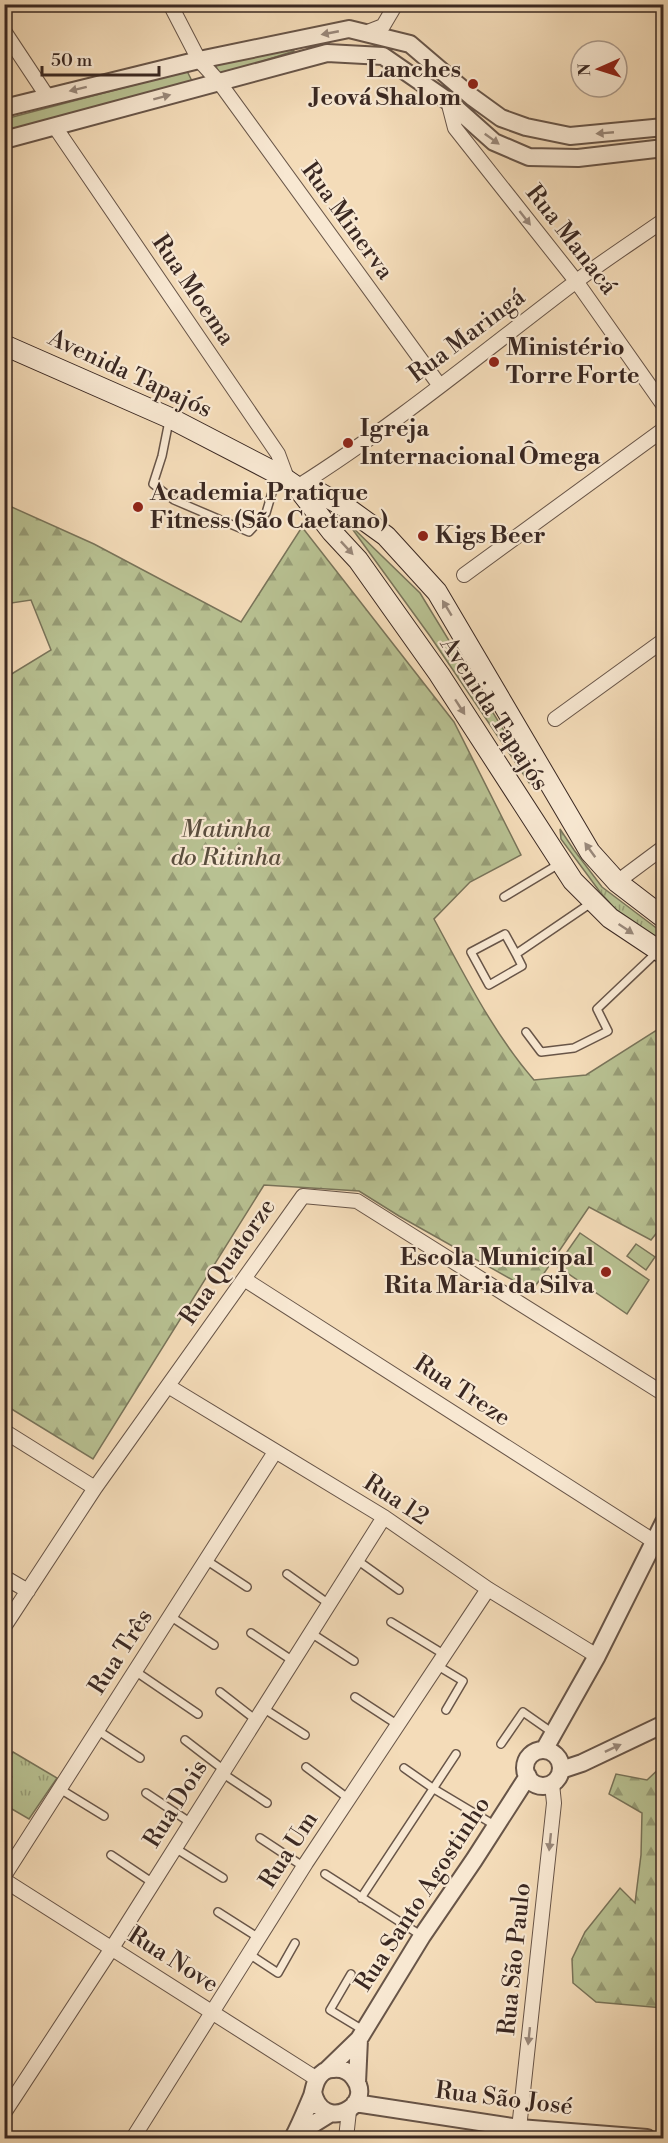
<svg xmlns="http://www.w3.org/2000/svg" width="668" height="2143" viewBox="0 0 668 2143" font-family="'Libre Bodoni',serif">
<defs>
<pattern id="grass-tufts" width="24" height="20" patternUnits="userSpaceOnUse" patternTransform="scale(1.5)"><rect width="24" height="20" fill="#b8c192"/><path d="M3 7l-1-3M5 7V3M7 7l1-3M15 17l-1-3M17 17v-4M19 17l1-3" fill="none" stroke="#979d77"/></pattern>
<pattern id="forest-firs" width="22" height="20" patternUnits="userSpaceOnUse" patternTransform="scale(1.5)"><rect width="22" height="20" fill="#b8c192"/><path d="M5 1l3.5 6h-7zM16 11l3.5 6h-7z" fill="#979d77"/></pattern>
</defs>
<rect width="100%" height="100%" fill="#f4dcb9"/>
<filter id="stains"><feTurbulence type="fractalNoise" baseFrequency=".00333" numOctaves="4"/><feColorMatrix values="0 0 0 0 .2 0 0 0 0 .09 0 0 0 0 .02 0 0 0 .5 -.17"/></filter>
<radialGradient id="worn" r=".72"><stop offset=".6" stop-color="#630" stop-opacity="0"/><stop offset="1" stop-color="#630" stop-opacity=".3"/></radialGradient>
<!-- grass -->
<path fill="url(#grass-tufts)" stroke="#79745a" stroke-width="1.5" d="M560,829l14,21 28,37 61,46v12l-46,-34 -17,-19 -39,-53z
M13,1752l44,26 -28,41 -24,-14v-38z"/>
<!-- forest -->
<path fill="url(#forest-firs)" stroke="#79745a" stroke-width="1.5" d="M5,504l89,40 147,78 61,-95 152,195 67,133 -51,27 -36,37c30,55 59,114 100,161l52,-5 77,-49v199l-12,15 -62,-33 -57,84 -133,-75 -40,-25 -95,-6 -171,274 -88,-54v-727l46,-28 -20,-50 -26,4z
M663,1765v243l-67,-6 -23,-19 -1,-24 13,-27 35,-44 15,15 6,-48 1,-42 -33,-19 7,-20 31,6z"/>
<!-- green -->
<path fill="#b8c192" stroke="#79745a" stroke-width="1.5" d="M289,44l5,7 -74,24 -5,-11z
M187,71l6,12 -188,48v-12z
M348,523l72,70 83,136 29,58 -102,-151z
M580,1233l69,47 -22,34 -70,-48z
M636,1244l19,13 -9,13 -19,-14z"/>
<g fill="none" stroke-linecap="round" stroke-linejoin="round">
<defs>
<path id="service" d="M169,421l-7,35 -9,28 21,16 75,32 17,-19 11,-37
M504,897l55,-33
M516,954l6,12 -33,19 -18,-33 34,-18 11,20 75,-51
M526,1032l15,20 33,-4 34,-17 -11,-22 60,-57
M206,1560l41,27
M357,1560l42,30
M287,1574l42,30
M170,1616l44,29
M391,1622l54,33
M251,1633l42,28
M311,1633l43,28
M438,1666l25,15 -17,29
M135,1671l63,43
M220,1692l36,28
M355,1697l43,28
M263,1708l42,27
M97,1730l43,28
M185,1740l39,30
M501,1744l22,-32 30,21
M306,1767l43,32
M404,1768l30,21 62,37
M222,1773l45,30
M60,1789l44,27
M146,1793l45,30
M260,1838l44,29
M175,1848l48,30
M111,1855l42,28
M325,1874l97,62
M361,1898l95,-144
M218,1912l41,26
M249,1954l29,19 17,-30
M351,1974l-21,36 33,20"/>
<path id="minor" d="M170,4l29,56 20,22 221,304
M4,31l43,65
M365,33l18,-7 13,-22
M448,101l7,27 121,153 88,125
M55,127l223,327 10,27
M297,487c97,-61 186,-135 277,-204 29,-22 60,-42 90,-63
M464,575l200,-146
M555,719l109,-79
M617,882l47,-35
M244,1279l411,263 7,-4
M168,1386l216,131 104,72 109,67
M4,1431l91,57
M4,1577l24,14
M4,1627l91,-139 208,-292 54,5 307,193
M4,1876l271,-424
M4,1880l313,199
M4,2113l108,-165 272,-431
M133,2138l173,-275 182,-274
M346,2138l3,-27
M518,2138l36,-335 -2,-19"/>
<path id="tertiary" d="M4,108l195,-48 150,-31 61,15 62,53 29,21 25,9 44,9 94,-9
M4,140l323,-87 56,3 65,45 46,41 35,15 49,1 86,-10
M544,1750l53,-94 67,-134
M525 1768a18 18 0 1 1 36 0a18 18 0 1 1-36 0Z
M561,1770l21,-7 82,-39
M327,2070l32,-31 63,-103 52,-76 54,-84
M357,2083l2,-44
M355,2103l164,25 128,10
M294,2136l37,-23
M293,2138c7,-13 13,-28 19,-42 2,-6 2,-12 6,-18 3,-5 9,-9 15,-9 8,-1 16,2 21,9 22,28 -32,56 -41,14"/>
<path id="secondary" d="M4,345l166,73 108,56 19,13 35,45 26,28 81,114 134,207 37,37 54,36
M297,487l21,5 32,18 36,26 51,56 153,260 27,30 47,36"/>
</defs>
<!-- service casing -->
<use href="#service" stroke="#685548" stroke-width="10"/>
<!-- minor casing -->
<use href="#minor" stroke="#685548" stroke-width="16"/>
<!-- tertiary casing -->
<use href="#tertiary" stroke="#685548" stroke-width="20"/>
<!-- secondary casing -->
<use href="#secondary" stroke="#3a2822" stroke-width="22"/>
<!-- service -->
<use href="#service" stroke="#f8e8d2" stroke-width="7"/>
<!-- minor -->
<use href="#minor" stroke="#f8e8d2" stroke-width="14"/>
<!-- tertiary -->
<use href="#tertiary" stroke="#f8e8d2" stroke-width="16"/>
<!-- secondary -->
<use href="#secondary" stroke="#f8e8d2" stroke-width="20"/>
</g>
<!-- one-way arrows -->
<defs><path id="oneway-solid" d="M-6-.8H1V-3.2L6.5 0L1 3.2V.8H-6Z" transform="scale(1.5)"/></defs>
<g fill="#99887a">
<use href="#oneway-solid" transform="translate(330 33) rotate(169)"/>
<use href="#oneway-solid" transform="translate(78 89) rotate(166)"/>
<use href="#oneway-solid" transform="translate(162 97) rotate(-15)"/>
<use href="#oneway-solid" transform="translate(605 133) rotate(175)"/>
<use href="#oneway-solid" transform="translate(492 139) rotate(36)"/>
<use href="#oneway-solid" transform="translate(525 218) rotate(52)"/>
<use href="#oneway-solid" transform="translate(347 548) rotate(47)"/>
<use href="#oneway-solid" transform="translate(447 608) rotate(-121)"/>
<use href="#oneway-solid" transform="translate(460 707) rotate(57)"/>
<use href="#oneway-solid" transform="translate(590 850) rotate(-126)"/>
<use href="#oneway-solid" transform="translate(626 929) rotate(34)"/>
<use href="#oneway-solid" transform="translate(613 1748) rotate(-25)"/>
<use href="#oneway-solid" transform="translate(550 1842) rotate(96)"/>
<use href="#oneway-solid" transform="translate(529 2036) rotate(96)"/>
</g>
<!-- markers -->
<g fill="#8f2418" stroke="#f8e8d2" stroke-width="2">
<circle cx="473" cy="84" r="6"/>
<circle cx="494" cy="362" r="6"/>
<circle cx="348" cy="443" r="6"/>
<circle cx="138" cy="507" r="6"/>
<circle cx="423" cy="536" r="6"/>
<circle cx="606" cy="1272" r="6"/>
</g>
<g text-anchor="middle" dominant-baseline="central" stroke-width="4.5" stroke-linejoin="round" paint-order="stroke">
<!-- poi labels -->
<g font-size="24" font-weight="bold" fill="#3a2822" stroke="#f8e8d2" text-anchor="start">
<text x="461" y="70" text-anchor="end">Lanches<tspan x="461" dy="28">Jeová Shalom</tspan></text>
<text x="506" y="348">Ministério<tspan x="506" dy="28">Torre Forte</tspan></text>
<text x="360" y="429">Igreja<tspan x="360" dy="28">Internacional Ômega</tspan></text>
<text x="150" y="493">Academia Pratique<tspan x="150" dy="28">Fitness (São Caetano)</tspan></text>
<text x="435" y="536">Kigs Beer</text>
<text x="594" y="1258" text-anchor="end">Escola Municipal<tspan x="594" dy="28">Rita Maria da Silva</tspan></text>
</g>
<!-- street labels -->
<g font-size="24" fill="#3a2822" stroke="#f8e8d2">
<text transform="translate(347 221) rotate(54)">Rua Minerva</text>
<text transform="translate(571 240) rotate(52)">Rua Manacá</text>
<text transform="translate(193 290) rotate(56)">Rua Moema</text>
<text transform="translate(467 336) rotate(-37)">Rua Maringá</text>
<text transform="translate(130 374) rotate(25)">Avenida Tapajós</text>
<text transform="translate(494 714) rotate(57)">Avenida Tapajós</text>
<text transform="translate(228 1262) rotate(-55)">Rua Quatorze</text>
<text transform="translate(462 1391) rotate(33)">Rua Treze</text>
<text transform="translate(396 1500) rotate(33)">Rua 12</text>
<text transform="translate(121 1652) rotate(-57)">Rua Três</text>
<text transform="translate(176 1804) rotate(-58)">Rua Dois</text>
<text transform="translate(289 1850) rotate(-57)">Rua Um</text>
<text transform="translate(423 1894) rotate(-57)">Rua Santo Agostinho</text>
<text transform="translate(515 1959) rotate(-84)">Rua São Paulo</text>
<text transform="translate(173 1960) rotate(32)">Rua Nove</text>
<text transform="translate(504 2099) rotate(7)">Rua São José</text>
</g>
<!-- park labels -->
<g font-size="24" font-style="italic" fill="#5a4e3e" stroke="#f8e8d2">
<text x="226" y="830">Matinha<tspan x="226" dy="28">do Ritinha</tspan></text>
</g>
</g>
<!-- margin -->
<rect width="668" height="2143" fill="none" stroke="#f4dcb9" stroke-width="24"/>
<rect x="6" y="6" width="656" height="2131" fill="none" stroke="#3a2822" stroke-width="3"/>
<rect x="12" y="12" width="644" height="2119" fill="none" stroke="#3a2822" stroke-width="1.5"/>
<!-- north arrow -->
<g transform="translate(599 69) rotate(267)"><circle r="28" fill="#f8e8d2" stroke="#ac9b8c" stroke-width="1.5"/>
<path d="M0-4.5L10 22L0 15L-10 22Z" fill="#8f2418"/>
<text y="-9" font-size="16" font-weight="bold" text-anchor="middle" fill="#3a2822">N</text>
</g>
<!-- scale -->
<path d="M42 66v9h117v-9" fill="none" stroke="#3a2822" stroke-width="3"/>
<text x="51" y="66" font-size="18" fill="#3a2822" stroke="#f8e8d2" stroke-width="4.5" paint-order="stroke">50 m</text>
<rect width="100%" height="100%" filter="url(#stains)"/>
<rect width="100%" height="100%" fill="url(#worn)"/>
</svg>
